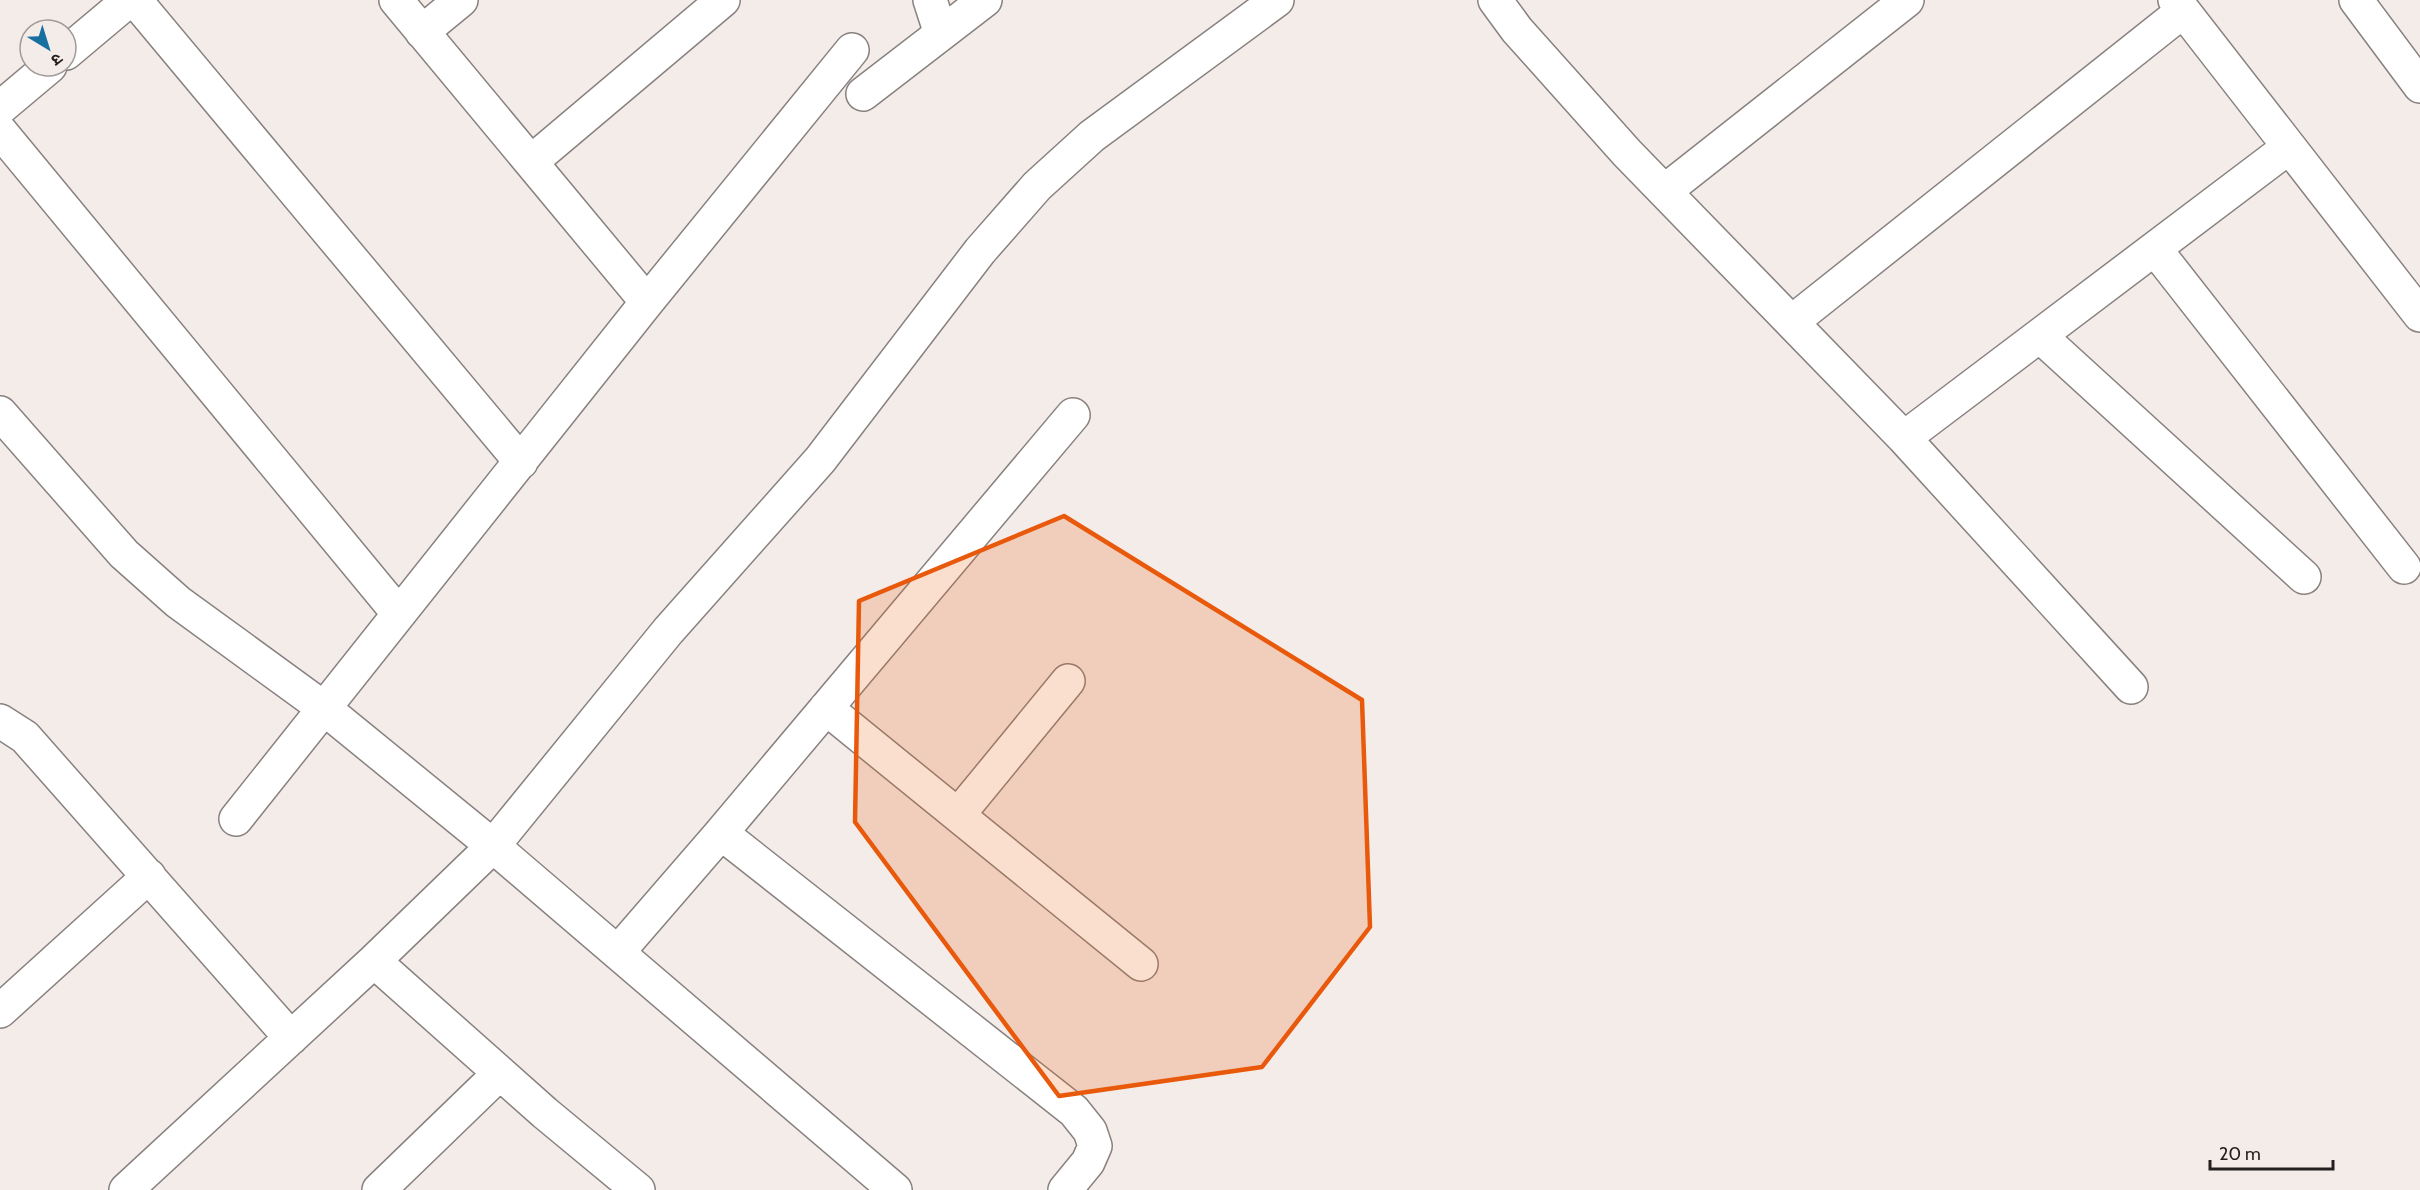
<svg xmlns="http://www.w3.org/2000/svg" width="2420" height="1190" viewBox="0 0 2420 1190" font-family="Cabin,'Noto Sans Devanagari',sans-serif">
<rect width="100%" height="100%" fill="#f4ece9"/>
<g fill="none" stroke-linecap="round" stroke-linejoin="round">
<defs>
<path id="minor" d="M135,0l386,462
M396,0l251,302
M930,0l11,34
M1495,0l22,30 110,123 277,285 227,249
M2175,0l245,315
M2356,0l64,86
M422,32l39,-32
M66,53l63,-53
M863,94l122,-94
M0,108l50,-42
M0,131l399,483
M531,162l192,-162
M1665,191l242,-191
M2155,249l249,318
M1793,321l390,-310
M2040,336l264,241
M0,413l124,141 54,48 147,107 168,137 402,344
M1904,438l385,-291
M826,708l315,256
M0,721l25,16 266,301
M958,815l110,-134
M236,819l411,-517 205,-252
M721,833l353,278 16,20 5,15 -7,16 -23,28
M618,952l103,-119 352,-418
M374,961l171,152 93,77
M0,1011l149,-135
M126,1190l248,-229 119,-115 175,-215 152,-171 160,-209 57,-65 55,-50 185,-136
M379,1190l121,-117"/>
</defs>
<!-- minor casing -->
<use href="#minor" stroke="#88817f" stroke-width="36"/>
<!-- minor -->
<use href="#minor" stroke="#fff" stroke-width="33"/>
</g>
<!-- marked area -->
<path fill="#e8590c" fill-opacity="0.2" stroke="#e8590c" stroke-width="4.5" stroke-linejoin="round" d="M1064,516l298,184 8,227 -108,140 -203,29 -204,-274 4,-221z"/>
<!-- north arrow -->
<g transform="translate(48 48) rotate(142)"><circle r="28" fill="#f4ece9" stroke="#a09a98" stroke-width="1.5"/>
<path d="M0-4.5L10 22L0 15L-10 22Z" fill="#1870a0"/>
<text y="-9" font-size="16" font-weight="bold" text-anchor="middle" fill="#23201f">उ</text>
</g>
<!-- scale -->
<path d="M2210 1160v9h123v-9" fill="none" stroke="#23201f" stroke-width="3"/>
<text x="2219" y="1160" font-size="18" fill="#23201f" stroke="#f4ece9" stroke-width="4.5" paint-order="stroke">20 m</text>
</svg>
